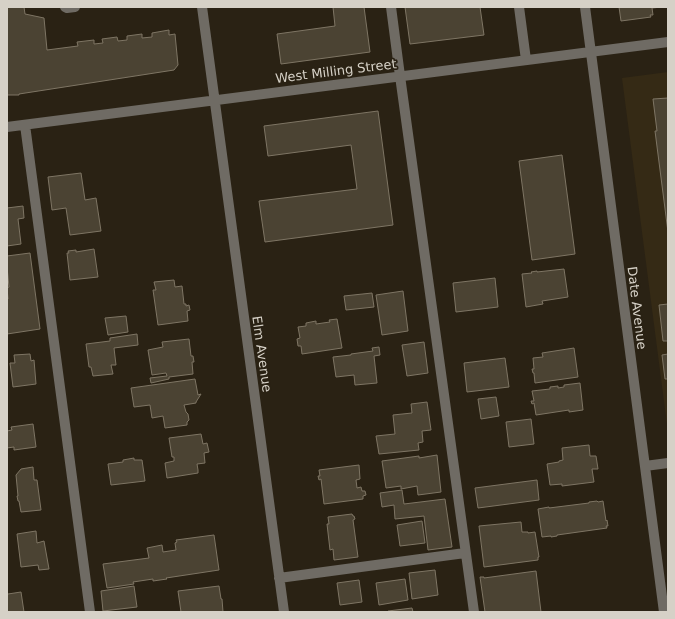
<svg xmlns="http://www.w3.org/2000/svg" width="675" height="619" viewBox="0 0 675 619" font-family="'DejaVu Sans',sans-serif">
<rect width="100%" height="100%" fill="#2a2214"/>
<!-- built -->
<path fill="#352a15" d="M668,72v360l-46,-354z"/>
<!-- building -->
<path fill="#4b4333" stroke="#7e7564" d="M7,7h17l1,7 19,4 3,32 31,-4 -1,-4 17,-2v4l9,-1 -1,-4 15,-2 1,4 9,-1v-4l15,-2v4l10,-1v-4l17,-3v5l6,-1 3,31 -4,5 -155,24v1h-12z
M333,7h31l6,45 -89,12 -4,-30 58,-8z
M405,7h75l4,28 -74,9z
M619,7h43l-10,1 1,7h-3l1,2 -30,4z
M668,98v134l-13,-101h2l-4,-32z
M378,111l15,114 -128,17 -6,-41 98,-12 -6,-44 -83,11 -4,-30z
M562,155l13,99 -43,6 -13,-99z
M81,173l4,27 11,-2 5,33 -31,4 -4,-27 -14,2 -4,-33z
M23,206l1,12 -6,1 3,25 -14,2v-38z
M94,249l4,28 -28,3 -3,-27h2l-1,-2 8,-1v2z
M30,253l10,76 -33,5v-34l1,-1 -1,-11 2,-1 -2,-20v-11z
M564,269l4,28 -26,4 1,3 -17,3 -4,-33 10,-1 -1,-1 6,-1v1z
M495,278l3,29 -42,5 -3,-29z
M174,280l1,7 7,-1 2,18h2v2l3,-1 1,5 -3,1 1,10 -30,4 -5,-35h3l-2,-8z
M403,291l5,40 -26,4 -6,-40z
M372,293l2,14 -28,3 -2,-14z
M668,304v37h-5l-4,-36z
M126,316l2,16 -20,3 -3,-17z
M337,319l5,29 -40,6 -1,-8h-3l-1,-7 3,-1 -2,-11 8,-1v-3l10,-2v3l14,-2 -1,-2z
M137,334l1,11 -24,3 2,17h-5l2,9 -20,2 -2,-9h-2l-3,-23 24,-3v-3z
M189,339l2,17h2l1,6h-2l1,12 -24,3v2l-18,4 -1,-5 17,-2 -1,-3 -14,2 -4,-25 15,-3 -1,-5z
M424,342l4,31 -21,3 -5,-31z
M379,347l1,8 -6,1 3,27 -22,2 -1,-10 -18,2 -3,-20 18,-2v-1l22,-3 -1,-3z
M574,348l4,29 -43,6 -1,-10h-1l-1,-4h2l-1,-11 10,-1 -1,-4z
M30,354l1,7 3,-1 2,24 -23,3 -3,-24h5l-1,-8z
M668,354v25h-3l-3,-24z
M505,358l4,29 -42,5 -3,-29z
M195,379l3,16 3,-1 -5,8v1l-12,2 2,7 2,2 1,6 -2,2v3l-22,3 -2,-12 -11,2 -2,-13 -16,2 -3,-19z
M580,383l3,27 -14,2v-2l-33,5 -2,-12 -2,1 -1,-3h3l-2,-10 18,-2v-2l8,-1v2l6,-1v-2z
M496,397l3,19 -18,3 -3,-20z
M427,402l4,28 -9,1 1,11 -5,1 1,7 -40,4 -3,-18 19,-2 -2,-19 19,-2 -1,-9z
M531,419l3,25 -25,3 -3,-25z
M33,424l3,23 -22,3v-3l-7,1v-17l5,-1 -1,-3z
M201,434l2,10 4,-1 2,9 -5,1 1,10 -8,1 1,6v3l-31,5 -2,-15 9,-2v-4h-2l-3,-19z
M589,445l1,11h6l2,13h-6l2,13 -32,4v-2l-12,1 -3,-21 12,-2v-1l4,-1 -1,-12z
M437,455l4,37 -23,3 -1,-9 -16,3v-3l-15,2 -4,-27 37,-5v2z
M134,458v2h8l3,21 -34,4 -3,-21 15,-2v-2z
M359,465l1,14 -4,1 1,8 4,-1 1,4h3l1,4 -3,1v3l-39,5 -3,-25 -2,1 -1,-4h2l-1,-6z
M33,467l1,13h3l4,30 -20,2 -2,-11h-1l-1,-5h1l-2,-21 5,-6z
M537,480l2,20 -61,8 -3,-20z
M402,490l2,14 41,-5 7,48 -24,3 -4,-34 -29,3 -1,-14 -12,2 -2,-14z
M597,501l1,1 5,-1 3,20 1,-1 1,6h-2l1,2 -50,7v1l-6,1v-1l-9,1 -4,-28 11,-2v1l40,-5v-1z
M352,514l1,2h1l1,3 -2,1 5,37 -24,3 -1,-11 -3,1 -3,-26h2l-1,-7z
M422,521l3,22 -25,3 -3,-21z
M521,522l1,10h6v1l7,-1 4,25h-1v3l-54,7 -5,-41z
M36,531l1,12 7,-2 5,28 -10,1 -1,-5 -17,2 -4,-33z
M214,535l5,35 -53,8 1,1 -14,2v-2l-20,3 1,2 -27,4 -4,-24 46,-6 -2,-10 15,-3 1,7 13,-2 -1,-7 2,-1 -1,-2z
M435,570l3,25 -26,4 -3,-26z
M536,571l5,41h-56l-5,-35h4v1z
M405,579l3,21 -29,5 -3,-22z
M359,580l3,22 -22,3 -3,-22z
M134,586l3,21 -34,4 -2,-20z
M219,586l2,13h1l1,13h-42l-3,-21z
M7,593l1,1 13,-2 3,20h-17z
M412,608l1,4h-25v-1z"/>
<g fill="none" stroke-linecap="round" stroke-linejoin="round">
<!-- minor -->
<path stroke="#6f6b64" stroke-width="10" d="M65,7l2,1 8,-1
M202,7l82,605
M391,7l9,69 74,536
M519,7l7,53
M585,7l79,605
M25,125l65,487
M7,127l661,-85
M645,466l23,-3
M279,578l186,-25"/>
</g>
<g text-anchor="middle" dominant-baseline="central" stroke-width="3.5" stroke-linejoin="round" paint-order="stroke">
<!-- street labels -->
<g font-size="13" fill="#d6d1c7" stroke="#2a2214">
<text transform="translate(336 71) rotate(-7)">West Milling Street</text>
<text transform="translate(637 308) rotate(83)">Date Avenue</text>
<text transform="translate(262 354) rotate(82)">Elm Avenue</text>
</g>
</g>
<!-- border -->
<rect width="675" height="619" fill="none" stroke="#d6d1c7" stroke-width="16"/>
</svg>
